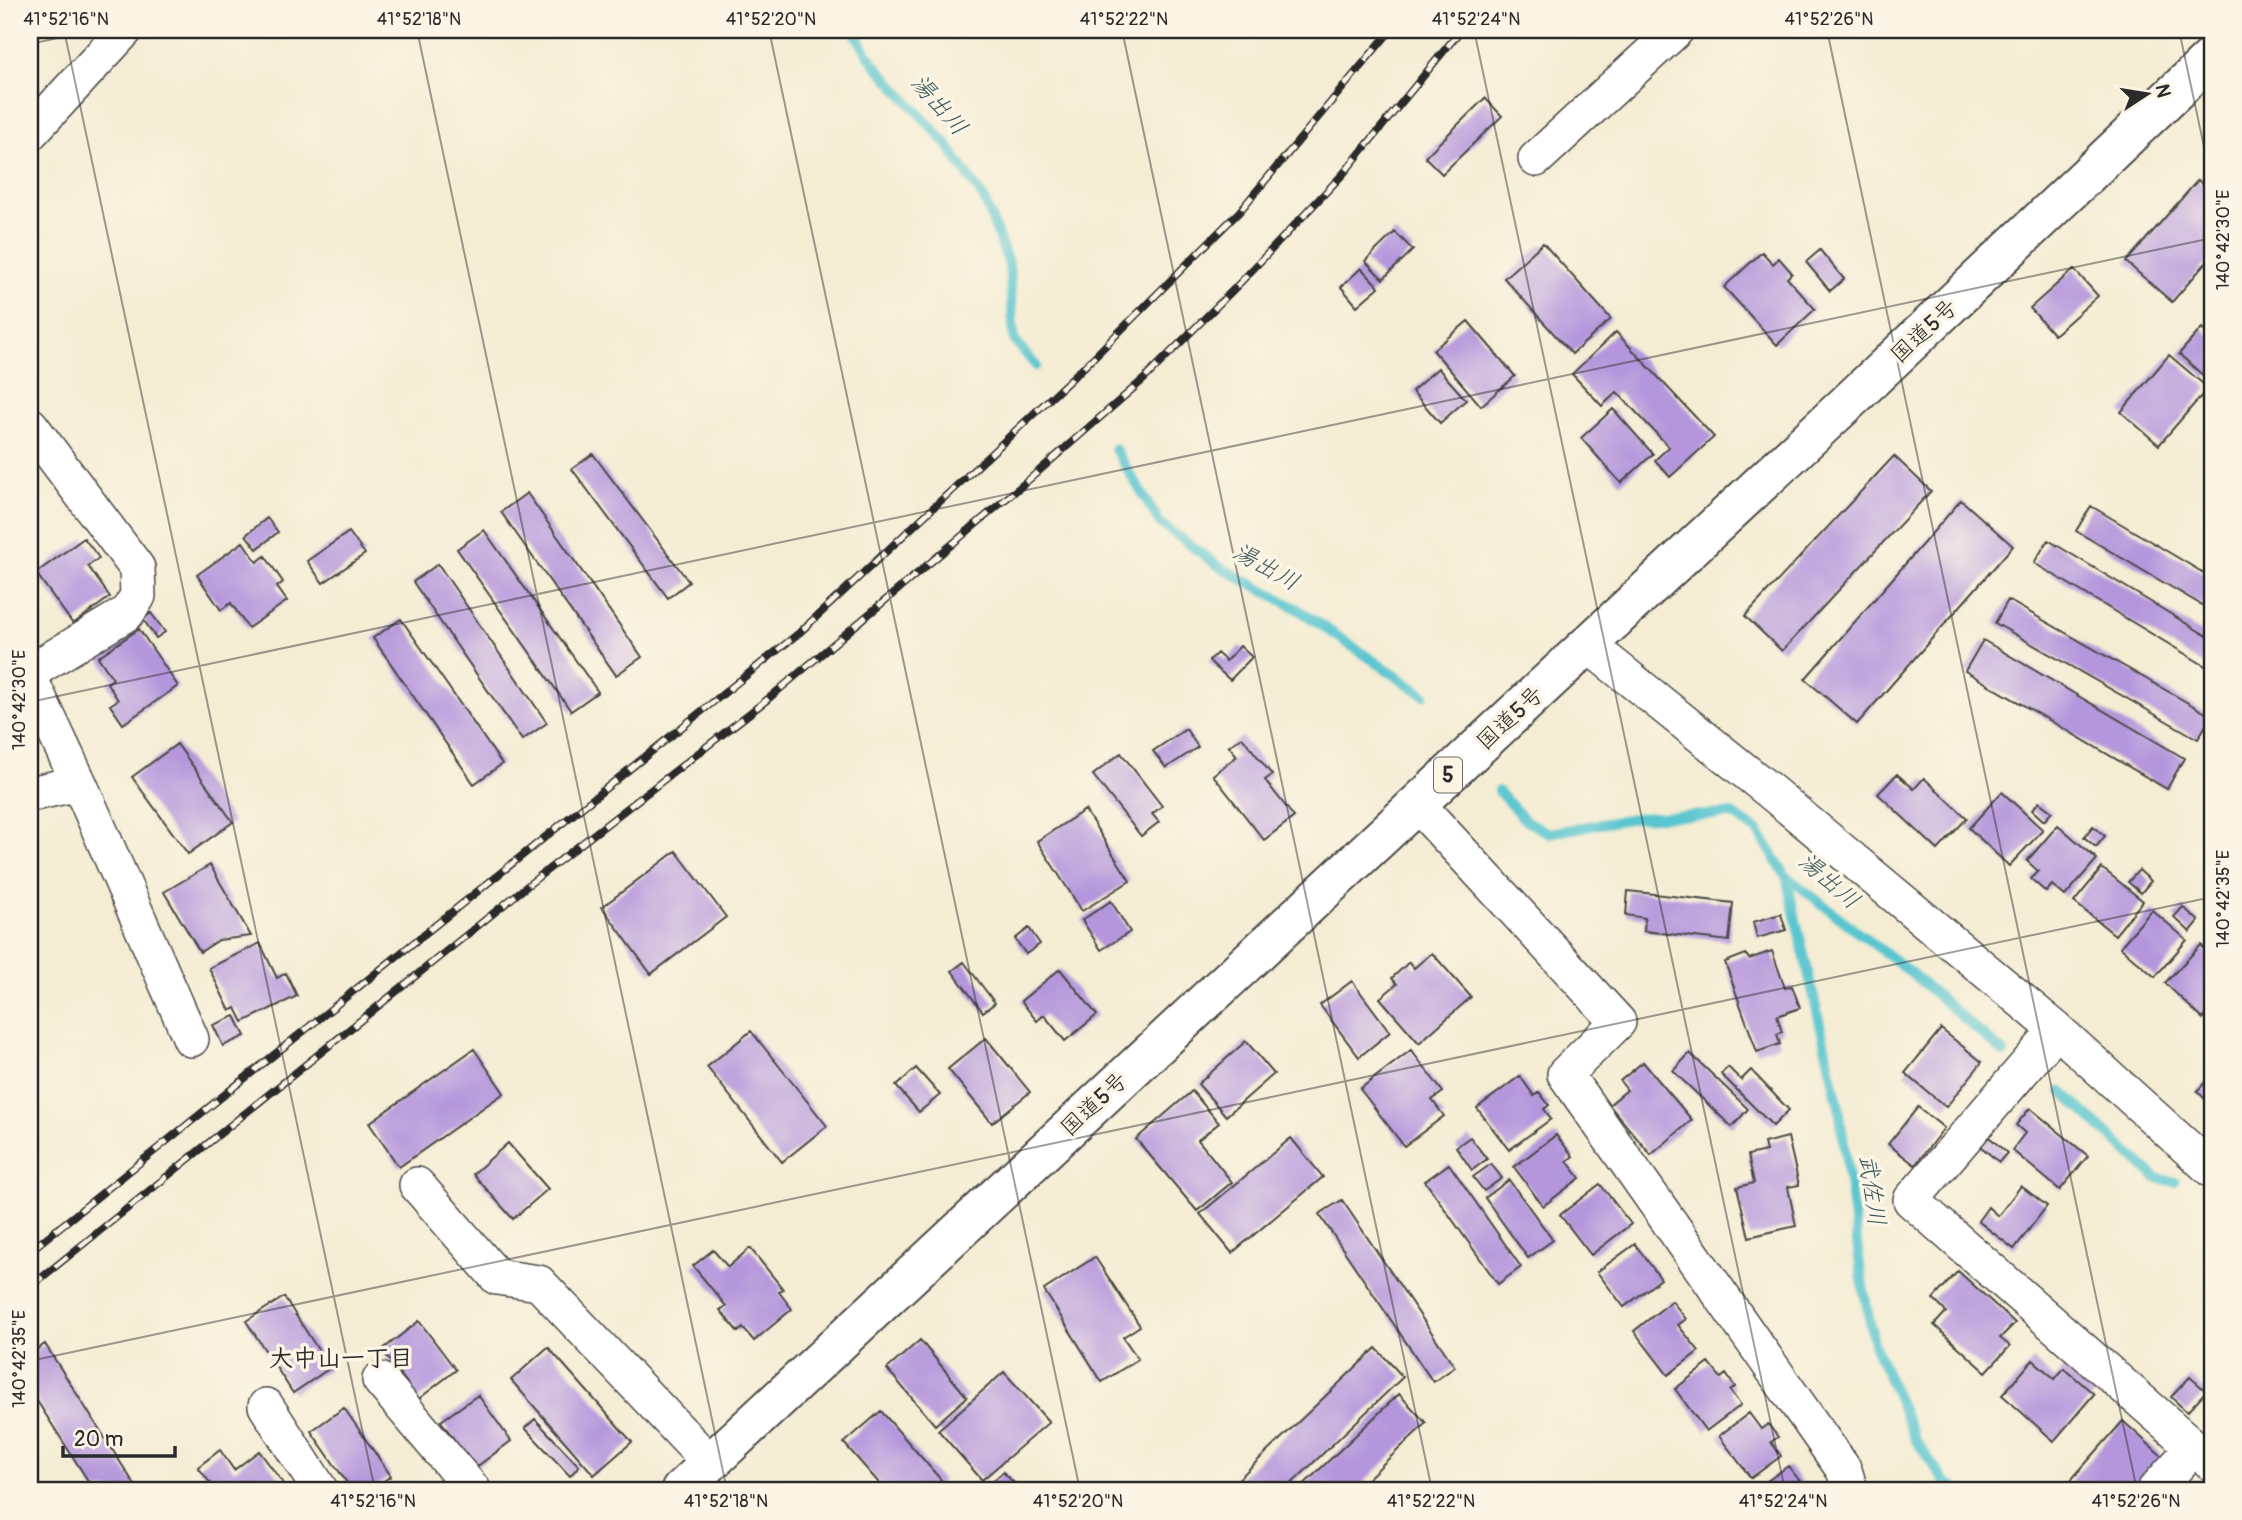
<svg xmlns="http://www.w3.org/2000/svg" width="2242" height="1520" viewBox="0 0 2242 1520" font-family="Pangolin,'Klee One',sans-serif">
<rect width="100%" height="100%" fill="#fcf5e5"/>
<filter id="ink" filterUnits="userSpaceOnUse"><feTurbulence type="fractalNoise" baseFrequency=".0143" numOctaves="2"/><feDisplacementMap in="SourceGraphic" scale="14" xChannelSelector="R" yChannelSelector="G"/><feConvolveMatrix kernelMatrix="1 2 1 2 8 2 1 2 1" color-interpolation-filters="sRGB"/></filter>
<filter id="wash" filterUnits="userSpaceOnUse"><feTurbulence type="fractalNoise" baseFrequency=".00686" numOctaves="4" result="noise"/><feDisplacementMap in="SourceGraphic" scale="28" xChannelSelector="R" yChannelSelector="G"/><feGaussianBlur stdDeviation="1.57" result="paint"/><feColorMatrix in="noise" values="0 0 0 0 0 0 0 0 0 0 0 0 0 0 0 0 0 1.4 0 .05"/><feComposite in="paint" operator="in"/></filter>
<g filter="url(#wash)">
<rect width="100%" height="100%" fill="#f4ecd3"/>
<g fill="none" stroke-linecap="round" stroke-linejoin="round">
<!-- stream -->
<path stroke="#58c5cf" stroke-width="10" d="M855,30l2,7 16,25 75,84 36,53 25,66 5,75 22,26
M1115,449l45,74 60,44 76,41 128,87
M1498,791l28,30 23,12 85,-15 98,-4 26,17 28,45 125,97 93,80
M1786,876l53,231 23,173 12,64 41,95 30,43 13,8
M2061,1091l95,87 19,4"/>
</g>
<g id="blocks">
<!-- building -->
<path fill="#b496dc" d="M1485,98l17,18 -60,58 -17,-17z
M2198,180l14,13v63l-40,46 -46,-40z
M1395,232l18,18 -30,29 -18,-18z
M1543,243l68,76 -39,35 -68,-76z
M1820,250l24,29 -14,12 -24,-29z
M1762,252l11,12 6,-6 13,15 -5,5 28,31 -38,36 -53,-58z
M1361,268l18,19 -22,19 -16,-19z
M2074,269l24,27 -44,39 -24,-27z
M1468,321l47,55 -34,30 -48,-56z
M2202,328l10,9v34l-6,7 -27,-24z
M1616,332l98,105 -44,40 -15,-17 14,-13 -52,-55 -15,14 -30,-32z
M2169,355l39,33 -49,57 -38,-33z
M1438,368l28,32 -26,23 -28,-32z
M1613,409l40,45 -32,29 -40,-45z
M593,454l96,128 -21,16 -96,-129z
M1894,456l37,35 -149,160 -37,-35z
M527,493l115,164 -26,18 -115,-163z
M1961,500l52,46 -156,178 -52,-45z
M2091,506l121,72v33l-136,-80z
M267,518l11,14 -21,17 -11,-14z
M484,530l114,162 -27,19 -114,-162z
M349,532l16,22 -42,29 -16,-22z
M84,538l15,20 -11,8 22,31 -37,27 -37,-51z
M2048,540l164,99v31l-178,-107z
M243,542l14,20 8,-6 18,26 -6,5 10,14 -39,27 -17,-25 -10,7 -24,-35z
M438,564l109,159 -25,17 -109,-158z
M2008,600l203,116 -13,23 -203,-116z
M151,613l14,19 -9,6 -13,-19z
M401,619l101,145 -28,20 -101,-146z
M139,629l39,57 -55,38 -13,-19 8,-5 -11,-17 6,-4 -15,-22z
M1983,640l201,118 -17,31 -202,-118z
M1240,646l12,11 -22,23 -21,-19 8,-8 9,8z
M1186,729l12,18 -32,21 -13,-17z
M1242,737l30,38 -7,5 29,37 -30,23 -51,-65 24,-19 -8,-10z
M177,744l56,78 -45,32 -56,-77z
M1121,753l41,53 -10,8 7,8 -18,14 -48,-61z
M1897,774l17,15 10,-11 43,40 -29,32 -60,-56z
M2002,792l41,38 -34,36 -40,-38z
M2039,802l13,10 -8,9 -12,-11z
M1085,810l45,71 -48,30 -45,-70z
M2058,825l39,34 -32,37 -13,-11 -6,7 -15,-13 7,-8 -11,-10z
M2093,826l12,10 -9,11 -12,-10z
M676,851l50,66 -75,57 -49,-67z
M210,865l41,71 -32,4 -19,12 -36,-60z
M2102,868l41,33 -28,34 -41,-33z
M2139,870l12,11 -10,12 -13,-11z
M1628,891l105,12 -4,38 -85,-10 1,-13 -19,-3z
M1111,901l19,31 -29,18 -19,-30z
M2183,907l16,14 -9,11 -16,-15z
M2152,910l35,30 -32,37 -35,-30z
M1781,914l5,16 -29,8 -4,-16z
M1029,928l11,16 -14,10 -11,-15z
M260,943l17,35 9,-5 11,23 -54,26 -7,-14 -6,3 -21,-43z
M2201,945l11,11v53l-9,10 -38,-36z
M1772,951l13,37 7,-2 8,22 -23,8 5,16 -5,2 3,10 -23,8 -32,-90 21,-8 3,5z
M1432,953l39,44 -52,46 -39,-45 17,-14 -5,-6 17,-16 5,6z
M964,962l31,41 -12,9 -31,-41z
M1060,969l37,46 -32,26 -21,-26 -7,6 -16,-20z
M1352,981l38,51 -31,25 -39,-52z
M235,1016l10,20 -22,10 -10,-21z
M1941,1029l41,33 -36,45 -41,-34z
M751,1031l76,95 -45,36 -75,-95z
M986,1038l44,54 -38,31 -44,-54z
M1246,1041l28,33 -48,42 -28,-32z
M474,1049l30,44 -105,74 -30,-44z
M1411,1050l32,42 -11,8 12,16 -40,30 -44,-57z
M1690,1053l58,56 -16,18 -59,-56z
M1643,1062l49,58 -41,35 -42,-50 18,-15 -7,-9z
M1728,1067l13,13 10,-10 38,40 -16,16 -52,-52z
M916,1068l24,27 -21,17 -23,-26z
M2212,1075v27l-2,2 -13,-13z
M1520,1076l14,20 5,-4 10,13 -5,4 7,10 -42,31 -32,-42z
M1192,1091l27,32 -21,17 34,42 -35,29 -61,-72z
M1918,1107l26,21 -29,37 -27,-21z
M2030,1108l58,48 -28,34 -48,-40 13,-17 -9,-8z
M1556,1135l17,21 -6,5 13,17 -37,28 -29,-39z
M1988,1136l19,17 -8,9 -19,-16z
M1470,1137l17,22 -15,11 -16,-23z
M1788,1137l11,48 -11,2 8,39 -47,11 -12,-50 17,-4 -6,-28 18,-4 -2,-8z
M1291,1138l32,39 -91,76 -32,-39z
M508,1143l40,46 -35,30 -40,-45z
M1449,1164l72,103 -23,17 -73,-103z
M1491,1164l11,14 -18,13 -11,-14z
M1509,1180l44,60 -25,18 -43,-60z
M1600,1184l31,40 -40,31 -31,-40z
M2021,1186l26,20 -33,43 -36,-28 10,-14 10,9z
M1342,1200l113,167 -22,15 -114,-168z
M1635,1244l26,35 -37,28 -27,-35z
M750,1248l33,41 -4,3 13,17 -38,32 -11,-13 -5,4 -18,-22 6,-4 -33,-40 20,-16 15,17z
M1095,1257l45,69 -17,11 15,22 -36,23 -58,-92z
M1958,1271l57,52 -15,15 10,8 -24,26 -52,-47 12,-13 -13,-13z
M284,1297l46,71 -37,25 -47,-72z
M1672,1301l14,18 -8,6 21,26 -31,24 -34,-44z
M419,1321l37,49 -40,31 -14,-14 5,-4 -25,-33z
M920,1340l47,57 -32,28 -48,-56z
M45,1344l93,146h-44l-64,-100v-36z
M548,1347l84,95 -38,33 -83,-95z
M1376,1348l27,29 -118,113h-58z
M2033,1360l22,19 9,-11 30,26 -40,47 -52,-46z
M1709,1363l12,15 5,-4 9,13 -5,4 11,14 -35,26 -31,-42z
M1004,1372l45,50 -67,58 -44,-50z
M2190,1377l16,14 -19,21 -16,-15z
M1399,1394l27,29 -70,67h-58z
M478,1395l33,46 -36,27 -34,-47z
M344,1408l47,68 -21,14h-18l-41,-59z
M881,1411l61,70 -10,9h-47l-41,-47z
M1749,1413l12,16 7,-5 10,13 -7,5 10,14 -30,22 -32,-42z
M535,1419l44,47 -9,10 -45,-48z
M2123,1421l41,37 -28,32h-53l-12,-10z
M220,1450l14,20 25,-19 24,32 -9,7h-63l3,-2 -16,-21z
M1788,1466l19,24h-52z
M1003,1472l18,18h-38z"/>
</g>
</g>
<g filter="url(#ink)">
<use href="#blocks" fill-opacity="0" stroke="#494844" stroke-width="2"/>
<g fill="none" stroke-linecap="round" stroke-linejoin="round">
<defs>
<path id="minor" d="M30,133l95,-103
M1536,159l140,-129
M30,425l107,143 1,28 -11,17 -97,59
M1588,645l183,147 286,238 155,140
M30,679l49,104 112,256
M30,794l49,-11
M1417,804l201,218 -53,52 279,396 6,20
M2057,1030l-146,170 301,263
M417,1185l80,92 42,6 171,180
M380,1380l93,110
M266,1406l54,84
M2155,1490l39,-43"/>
<path id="highway" d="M681,1490l1164,-1085 367,-348"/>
</defs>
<!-- minor casing -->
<use href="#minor" stroke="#494844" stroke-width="38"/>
<!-- highway casing -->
<use href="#highway" stroke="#494844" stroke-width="42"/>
<!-- minor -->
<use href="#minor" stroke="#fff" stroke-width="35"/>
<!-- highway -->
<use href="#highway" stroke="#fff" stroke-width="38"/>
<defs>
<path id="rail" d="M30,1251l769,-618 288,-269 152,-152 152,-182
M30,1287l502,-405 236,-183 264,-222 112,-98 92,-92 107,-113 118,-144"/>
</defs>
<!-- rail casing -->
<use href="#rail" stroke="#2b2b2b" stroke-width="8"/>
<!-- rail -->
<use href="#rail" stroke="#fcf5e5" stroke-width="5" stroke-dasharray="16" stroke-linecap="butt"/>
</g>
</g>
<!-- ticks -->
<path fill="none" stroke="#2b2b2b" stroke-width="2" stroke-opacity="0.45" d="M64,30l311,1460M417,30l310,1460M769,30l311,1460M1122,30l310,1460M1474,30l311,1460M1827,30l310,1460M2179,30l33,154M30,44l65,-14M30,702l2182,-464M30,1361l2182,-464"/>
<g text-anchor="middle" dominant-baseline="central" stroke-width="7" stroke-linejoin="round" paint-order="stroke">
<!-- shield labels -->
<rect fill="#fcf5e5" stroke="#6a6863" stroke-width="2" x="1434" y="757.5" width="28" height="35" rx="5"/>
<g font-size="21" font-weight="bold" fill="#2b2b2b">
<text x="1448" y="775">5</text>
</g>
<!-- street labels -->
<g font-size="23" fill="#2b2b2b" stroke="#fcf5e5">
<text transform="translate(1924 331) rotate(-43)">国道5号</text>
<text transform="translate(1510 718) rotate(-43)">国道5号</text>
<text transform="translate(1094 1104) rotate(-43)">国道5号</text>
</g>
<!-- water labels -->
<g font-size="24" font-style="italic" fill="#38595c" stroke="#fcf5e5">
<text transform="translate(939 105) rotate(49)">湯出川</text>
<text transform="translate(1266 567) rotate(29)">湯出川</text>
<text transform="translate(1829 881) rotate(41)">湯出川</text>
<text transform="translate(1872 1190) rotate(82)">武佐川</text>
</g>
<!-- neighbourhood labels -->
<g font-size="24" font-weight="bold" fill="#2b2b2b" stroke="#fcf5e5">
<text x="341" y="1358">大中山一丁目</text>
</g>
</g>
<!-- margin -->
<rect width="2242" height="1520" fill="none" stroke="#fcf5e5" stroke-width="77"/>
<!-- north arrow -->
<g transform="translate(2147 94) rotate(78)" stroke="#fcf5e5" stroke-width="5" paint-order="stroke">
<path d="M0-5L12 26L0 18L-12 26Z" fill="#2b2b2b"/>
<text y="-10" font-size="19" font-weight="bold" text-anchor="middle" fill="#2b2b2b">N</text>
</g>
<!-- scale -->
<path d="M63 1446v10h112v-10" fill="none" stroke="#2b2b2b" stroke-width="3.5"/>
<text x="74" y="1446" font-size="21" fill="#2b2b2b" stroke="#fcf5e5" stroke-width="5" paint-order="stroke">20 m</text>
<rect x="38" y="38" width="2166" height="1444" fill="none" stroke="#2b2b2b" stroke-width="2.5"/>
<g font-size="18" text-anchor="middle" fill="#2b2b2b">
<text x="66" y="25">41°52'16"N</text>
<text x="419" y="25">41°52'18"N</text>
<text x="771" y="25">41°52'20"N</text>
<text x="1124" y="25">41°52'22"N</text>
<text x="1476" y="25">41°52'24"N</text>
<text x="1829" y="25">41°52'26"N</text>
<text transform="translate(2223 240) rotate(-90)" y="6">140°42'30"E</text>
<text transform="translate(19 700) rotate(-90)" y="6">140°42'30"E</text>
<text transform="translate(2223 899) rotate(-90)" y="6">140°42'35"E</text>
<text transform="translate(19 1359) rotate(-90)" y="6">140°42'35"E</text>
<text x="373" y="1507">41°52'16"N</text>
<text x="726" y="1507">41°52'18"N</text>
<text x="1078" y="1507">41°52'20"N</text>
<text x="1431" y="1507">41°52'22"N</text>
<text x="1783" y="1507">41°52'24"N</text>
<text x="2136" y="1507">41°52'26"N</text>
</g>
</svg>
